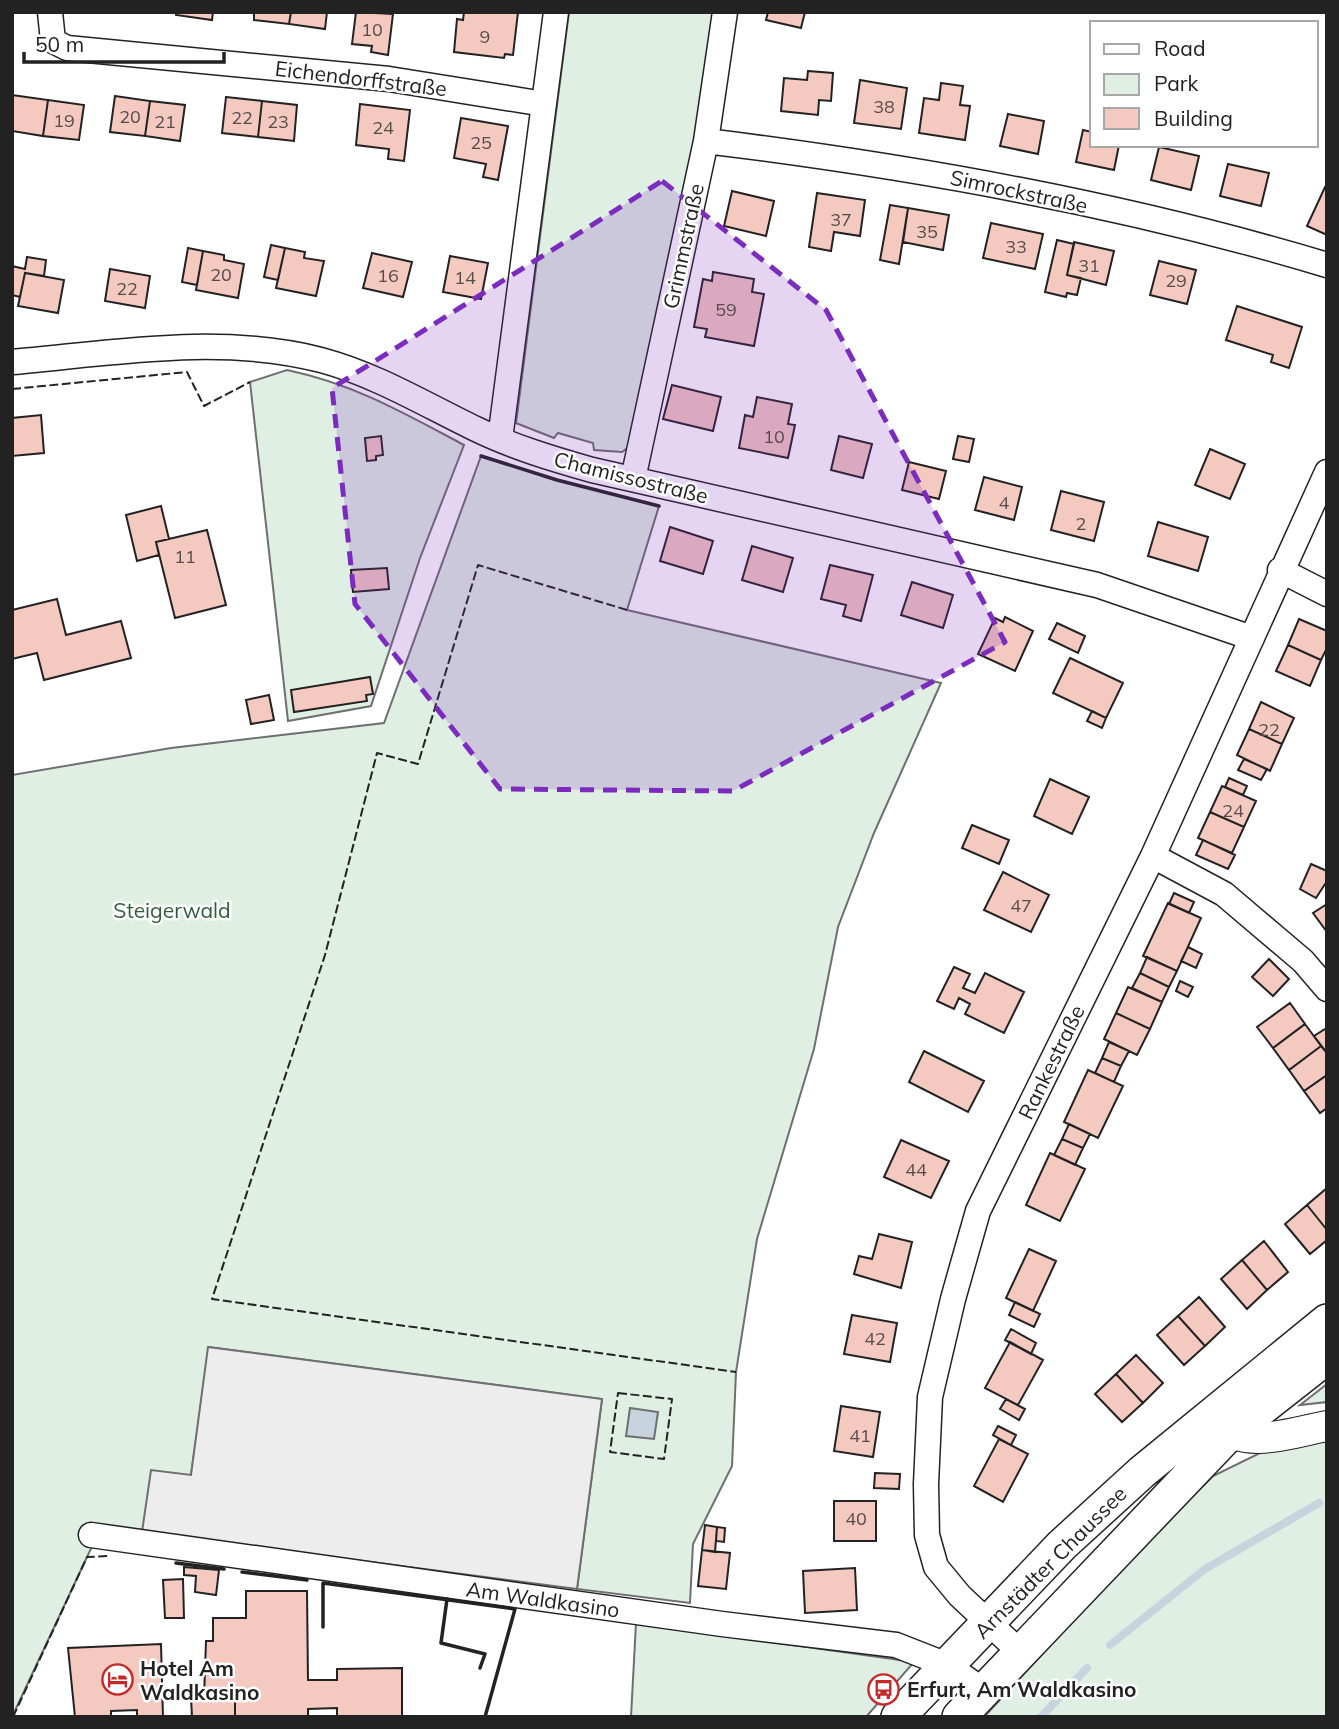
<svg xmlns="http://www.w3.org/2000/svg" width="1339" height="1729" viewBox="0 0 1339 1729" font-family="Mulish,sans-serif">
<rect width="100%" height="100%" fill="#fff"/>
<!-- green -->
<path fill="#e0efe3" stroke="#6f6f6f" stroke-width="2" d="M569,12h147l-19,125 -67,309 -8,6 -28,-2 -1,-7 -35,-10 -4,5 -38,-15z
M287,370c67,14 117,43 177,75l-44,113 -49,148 -83,15 -38,-339z
M481,456l76,24 102,26 -32,104 314,73 -67,150 -36,94 -24,122 -57,190 -21,133 -4,94 -39,78 -3,59 -113,-14 25,-190 -393,-52 -18,128 -49,57 -40,-7 -90,192v-942l159,-27 213,-25z
M1327,1384v18l-27,3z
M1327,1441v276h-343l154,-166 75,-75 53,-26z
M636,1623l278,39 -48,55h-235z"/>
<!-- parking -->
<path fill="#ededed" stroke="#6f6f6f" stroke-width="2" d="M208,1347l394,52 -25,190 -435,-57 9,-62 40,5z"/>
<!-- water -->
<path fill="#c7d3dd" stroke="#6f6f6f" stroke-width="2" d="M630,1408l28,4 -4,27 -28,-3z"/>
<g fill="none" stroke-linecap="round" stroke-linejoin="round">
<!-- stream -->
<path stroke="#c7d3dd" stroke-width="8" d="M1110,1645l95,-76 114,-66
M1041,1717l46,-49"/>
</g>
<!-- building -->
<path fill="#f3c9c0" stroke="#222" stroke-width="2" d="M176,12h37l-1,8 -36,-5z
M254,12h37l-2,12 -35,-4z
M291,12h36l-2,17 -36,-5z
M356,12l37,2 -5,41 -17,-3 1,-6 -20,-2z
M464,12h54l-5,43 -8,-1 -1,4 -50,-6 3,-33 6,1z
M768,12h37l-4,16 -35,-8z
M808,71l25,2 -2,28 -12,-1 -1,15 -37,-4 3,-33 23,2z
M860,80l47,8 -6,41 -47,-6z
M941,83l22,3 -3,19 10,1 -5,34 -46,-7 5,-35 15,2z
M12,95l36,5 -5,36 -31,-5z
M115,96l35,5 -5,35 -35,-4z
M226,97l36,4 -4,36 -36,-4z
M48,100l36,5 -5,35 -36,-4z
M150,101l35,4 -5,36 -35,-5z
M262,101l35,4 -3,36 -36,-4z
M360,104l50,6 -6,51 -16,-2 1,-10 -33,-4z
M1008,114l36,7 -6,33 -38,-8z
M461,118l47,8 -10,54 -15,-3 3,-13 -32,-6z
M1083,130l9,2v13h27l-5,25 -38,-8z
M1159,147l40,9 -8,34 -40,-10z
M1228,164l41,9 -8,33 -41,-10z
M1325,187l2,1v47l-20,-9z
M732,191l42,10 -8,35 -42,-10z
M817,193l48,7 -5,36 -26,-4 -3,19 -22,-4z
M890,205l18,3 -9,56 -19,-4z
M908,208l41,7 -6,35 -40,-8z
M991,223l52,11 -8,35 -52,-11z
M1057,240l17,4 -7,31 14,3 -4,17 -10,-2 -1,4 -21,-5z
M1074,242l40,9 -8,34 -39,-10z
M271,245l14,3 -7,32 -14,-3z
M188,248l15,3 -6,34 -15,-3z
M285,248l20,4 -1,6 20,3 -8,35 -40,-8z
M203,251l21,4v5l20,4 -6,34 -42,-8z
M372,253l40,9 -9,35 -40,-9z
M450,256l38,7 -7,36 -38,-7z
M27,257l19,3 -2,16 -19,-3 -5,24 -8,-2v-29l13,3z
M1159,261l37,9 -9,34 -37,-9z
M110,269l40,7 -5,32 -40,-7z
M713,272l41,7 -2,13 12,2 -10,52 -49,-9 2,-8 -13,-2 9,-48 9,2z
M25,273l39,7 -6,33 -40,-7z
M1237,306l65,21 -13,41 -18,-6 2,-7 -47,-15z
M672,385l49,12 -8,34 -50,-12z
M757,397l35,7 -4,20 7,1 -7,33 -49,-10 6,-33 8,2z
M41,415l3,38 -32,3v-38z
M381,436l2,19 -7,1v4l-9,1 -2,-23z
M839,436l33,8 -9,34 -32,-8z
M958,436l16,3 -5,23 -16,-3z
M1210,449l35,15 -15,35 -35,-14z
M909,462l37,9 -7,28 -37,-9z
M984,477l38,10 -8,33 -39,-10z
M1061,491l43,11 -10,39 -43,-11z
M161,506l8,33 -13,3 3,13 -22,6 -11,-46z
M1158,522l50,15 -10,34 -50,-15z
M670,527l43,14 -10,33 -43,-13z
M207,530l19,75 -51,13 -19,-76z
M752,546l41,12 -10,34 -41,-12z
M830,565l43,10 -12,46 -18,-5 3,-11 -25,-6z
M387,568l2,21 -36,3 -2,-22z
M912,582l41,13 -10,33 -42,-13z
M57,599l9,36 55,-14 10,37 -87,22 -7,-27 -25,6v-49z
M1005,617l28,14 -18,40 -37,-17 17,-36 8,4z
M1299,619l28,12v17l-6,12 -33,-15z
M1057,623l28,13 -7,17 -29,-14z
M1288,645l33,15 -11,26 -34,-15z
M1070,658l53,25 -17,35 -53,-25z
M370,677l3,17 -7,1 1,6 -73,11 -3,-22z
M269,695l5,25 -23,4 -5,-24z
M1261,702l33,16 -12,26 -33,-15z
M1092,711l14,7 -4,10 -15,-7z
M1249,729l33,15 -12,27 -33,-16z
M1244,759l23,10 -6,11 -23,-10z
M1229,778l18,8 -4,9 -18,-8z
M1050,779l39,18 -17,37 -38,-18z
M1222,786l34,15 -12,26 -34,-15z
M1210,812l34,15 -12,26 -34,-15z
M972,825l37,15 -10,24 -37,-16z
M1203,840l32,15 -7,14 -32,-14z
M1311,864l16,7v10l-11,17 -16,-9z
M1003,872l46,23 -18,37 -47,-22z
M1174,893l20,9 -5,11 -20,-9z
M1168,903l33,15 -24,53 -34,-15z
M1327,904v28l-14,-19z
M1188,947l14,7 -6,14 -15,-7z
M1147,957l30,14 -8,16 -29,-14z
M1269,959l20,20 -16,17 -21,-19z
M954,967l16,7 -7,14 12,5 10,-20 39,19 -20,41 -39,-19 5,-10 -11,-6 -5,11 -17,-8z
M1140,973l29,14 -7,15 -30,-14z
M1180,981l13,6 -5,10 -12,-6z
M1128,987l34,15 -12,27 -34,-16z
M1290,1003l15,21 -32,24 -16,-21z
M1116,1013l34,16 -13,26 -33,-16z
M1305,1024l16,22 -32,24 -16,-22z
M1325,1029l2,2v22l-13,-17z
M1109,1042l20,9 -8,15 -19,-8z
M1321,1046l6,7v22l-23,16 -15,-21z
M924,1051l60,30 -16,31 -59,-30z
M1102,1058l19,8 -7,16 -19,-9z
M1088,1070l35,16 -25,52 -34,-16z
M1327,1075v33l-7,5 -16,-22z
M1069,1124l21,10 -7,14 -21,-9z
M1062,1139l21,9 -8,17 -21,-10z
M901,1140l48,21 -18,37 -47,-21z
M1050,1153l35,16 -25,52 -34,-16z
M1327,1188v42l-20,-25z
M1307,1205l20,25v10l-17,14 -25,-30z
M879,1234l33,8 -11,46 -47,-14 5,-18 13,3z
M1264,1241l24,31 -21,18 -25,-30z
M1029,1249l27,12 -23,50 -27,-13z
M1242,1260l25,30 -20,19 -26,-30z
M1199,1297l26,30 -20,19 -27,-30z
M1015,1302l25,12 -6,13 -25,-12z
M852,1315l45,8 -7,39 -46,-8z
M1178,1316l27,30 -21,19 -27,-30z
M1011,1329l25,14 -5,11 -26,-14z
M1010,1342l33,18 -25,45 -33,-17z
M1136,1355l27,28 -20,20 -27,-29z
M1116,1374l27,29 -21,19 -27,-28z
M1006,1399l19,10 -6,11 -19,-11z
M841,1406l39,6 -7,45 -39,-6z
M998,1426l18,9 -5,10 -18,-10z
M999,1439l29,15 -25,48 -29,-16z
M875,1473l25,1 -1,15 -25,-1z
M834,1501h42v40h-42z
M705,1525l12,2 -2,25 -13,-2z
M717,1527l8,1 -1,14 -8,-1z
M702,1550l28,3 -4,36 -28,-3z
M184,1567l35,3 -3,25 -21,-3 1,-16 -12,-1z
M855,1568l2,42 -52,3 -2,-42z
M183,1579l1,39h-19l-2,-38z
M246,1591h61l1,89h29v-11l65,-1v49h-65v-9l-29,1v8h-73v-20l-31,1 2,-57h7v-23h33z
M161,1644l2,73h-26v-7l-26,1v6h-36l-7,-69z
M235,1697v20h-43l-1,-19z"/>
<g fill="none" stroke-linecap="round" stroke-linejoin="round">
<defs>
<path id="minor" d="M50,12l3,29 14,7 322,31 155,25
M706,141c210,26 418,63 621,124
M12,362c101,-9 209,-28 309,-2 56,15 103,44 155,69 37,18 77,30 116,41l505,115 155,53
M500,439l56,-427
M633,479l73,-338 19,-129
M1280,570l47,24
M1153,856l71,38 79,67 24,28
M91,1535l631,89 174,21 51,20 37,26
M1021,1653l-61,-57 -24,-29 -9,-32 -1,-51 4,-87 23,-98 25,-88 175,-355 174,-384"/>
<path id="tertiary" d="M1218,1423c26,28 75,9 109,3"/>
<path id="secondary" d="M898,1717l164,-172 80,-73 185,-151
M959,1717l270,-283 98,-77"/>
</defs>
<!-- minor casing -->
<use href="#minor" stroke="#222" stroke-width="27"/>
<!-- tertiary casing -->
<use href="#tertiary" stroke="#222" stroke-width="32"/>
<!-- secondary casing -->
<use href="#secondary" stroke="#222" stroke-width="36"/>
<!-- minor -->
<use href="#minor" stroke="#fff" stroke-width="24"/>
<!-- tertiary -->
<use href="#tertiary" stroke="#fff" stroke-width="30"/>
<!-- secondary -->
<use href="#secondary" stroke="#fff" stroke-width="33"/>
<!-- fence -->
<path stroke="#222" stroke-width="2" stroke-dasharray="9 3.5" stroke-linecap="butt" d="M12,389l175,-17 17,34 46,-24
M627,610l-149,-45 -60,199 -41,-11 -52,202 -113,344 524,73
M618,1393l54,6 -8,60 -54,-7z
M13,1717l74,-160 23,-1"/>
<!-- wall -->
<path stroke="#222" stroke-width="3.5" d="M481,456l76,24 102,26
M176,1563l48,6
M242,1572l65,8
M447,1599l-6,44 44,11 -5,14
M323,1627v-44l192,26 -30,108"/>
</g>
<!-- marked area -->
<path fill="#7b2cbf" fill-opacity="0.2" stroke="#7b2cbf" stroke-width="5" stroke-dasharray="14 9" stroke-linejoin="round" d="M662,181l164,129 179,332 -272,149 -233,-2 -145,-185 -23,-216z"/>
<!-- icons -->
<defs>
<symbol id="hotel-ring" viewBox="-11 -11 22 22"><circle r="9.5" fill="#fff" stroke="#c62828" stroke-width="1.5"/><path d="M-6-4.5h1.5V1H6V5H4.5V3h-9V5H-6ZM-4 0a1.8 1.8 0 1 1 3.6 0ZM.5 0V-2.5h3Q6-2.5 6 0Z" fill="#c62828"/></symbol>
<symbol id="bus-ring" viewBox="-11 -11 22 22"><circle r="9.5" fill="#fff" stroke="#c62828" stroke-width="1.5"/><path d="M-5-6H5V4H4V6H2V4H-2V6H-4V4H-5ZM-3.5-4V0h7V-4ZM-3.5 1.2v1.5H-2V1.2ZM2 1.2v1.5H3.5V1.2Z" fill="#c62828"/></symbol>
</defs>
<g fill-rule="evenodd">
<use href="#hotel-ring" x="100" y="1662" width="35" height="35"/>
<use href="#bus-ring" x="866" y="1672" width="35" height="35"/>
</g>
<g text-anchor="middle" dominant-baseline="central" stroke-width="5" stroke-linejoin="round" paint-order="stroke">
<!-- number labels -->
<g font-size="18" fill="#564c4a">
<text x="372" y="29">10</text>
<text x="485" y="36">9</text>
<text x="884" y="106">38</text>
<text x="130" y="116">20</text>
<text x="242" y="117">22</text>
<text x="64" y="120">19</text>
<text x="165" y="121">21</text>
<text x="278" y="121">23</text>
<text x="383" y="127">24</text>
<text x="481" y="142">25</text>
<text x="841" y="219">37</text>
<text x="927" y="231">35</text>
<text x="1016" y="246">33</text>
<text x="1089" y="265">31</text>
<text x="221" y="274">20</text>
<text x="388" y="275">16</text>
<text x="465" y="277">14</text>
<text x="1176" y="280">29</text>
<text x="127" y="288">22</text>
<text x="726" y="309">59</text>
<text x="774" y="436">10</text>
<text x="1004" y="502">4</text>
<text x="1081" y="523">2</text>
<text x="185" y="556">11</text>
<text x="1269" y="729">22</text>
<text x="1233" y="810">24</text>
<text x="1021" y="905">47</text>
<text x="916" y="1169">44</text>
<text x="875" y="1338">42</text>
<text x="860" y="1435">41</text>
<text x="856" y="1518">40</text>
</g>
<!-- street labels -->
<g font-size="21" fill="#222" stroke="#fff">
<text transform="translate(361 78) rotate(7)">Eichendorffstraße</text>
<text transform="translate(1019 191) rotate(12)">Simrockstraße</text>
<text transform="translate(683 246) rotate(-78)">Grimmstraße</text>
<text transform="translate(631 477) rotate(14)">Chamissostraße</text>
<text transform="translate(1051 1062) rotate(-64)">Rankestraße</text>
<text transform="translate(1050 1562) rotate(-45)">Arnstädter Chaussee</text>
<text transform="translate(543 1599) rotate(8)">Am Waldkasino</text>
</g>
<!-- park labels -->
<g font-size="21" fill="#2f5e38" stroke="#fff">
<text x="172" y="910">Steigerwald</text>
</g>
<!-- poi labels -->
<g font-size="21" font-weight="bold" fill="#222" stroke="#fff" text-anchor="start">
<text x="140" y="1668">Hotel Am<tspan x="140" dy="24">Waldkasino</tspan></text>
<text x="907" y="1689">Erfurt, Am Waldkasino</text>
</g>
</g>
<!-- border -->
<rect width="1339" height="1729" fill="none" stroke="#222222" stroke-width="28"/>
<!-- legend -->
<rect x="1090" y="21" width="228" height="126" fill="#ffffff" stroke="#a7a7a7" stroke-width="2"/>
<rect x="1104" y="44" width="35" height="10" fill="#ffffff" stroke="#a7a7a7" stroke-width="2"/>
<text x="1154" y="56" font-size="21" fill="#222222">Road</text>
<rect x="1104" y="74" width="35" height="21" fill="#e0efe3" stroke="#a7a7a7" stroke-width="2"/>
<text x="1154" y="91" font-size="21" fill="#222222">Park</text>
<rect x="1104" y="108" width="35" height="21" fill="#f3c9c0" stroke="#a7a7a7" stroke-width="2"/>
<text x="1154" y="126" font-size="21" fill="#222222">Building</text>
<!-- scale -->
<path d="M24 52v10h200v-10" fill="none" stroke="#222222" stroke-width="3.5"/>
<text x="35" y="52" font-size="21" fill="#222222" stroke="#ffffff" stroke-width="5" paint-order="stroke">50 m</text>
</svg>
